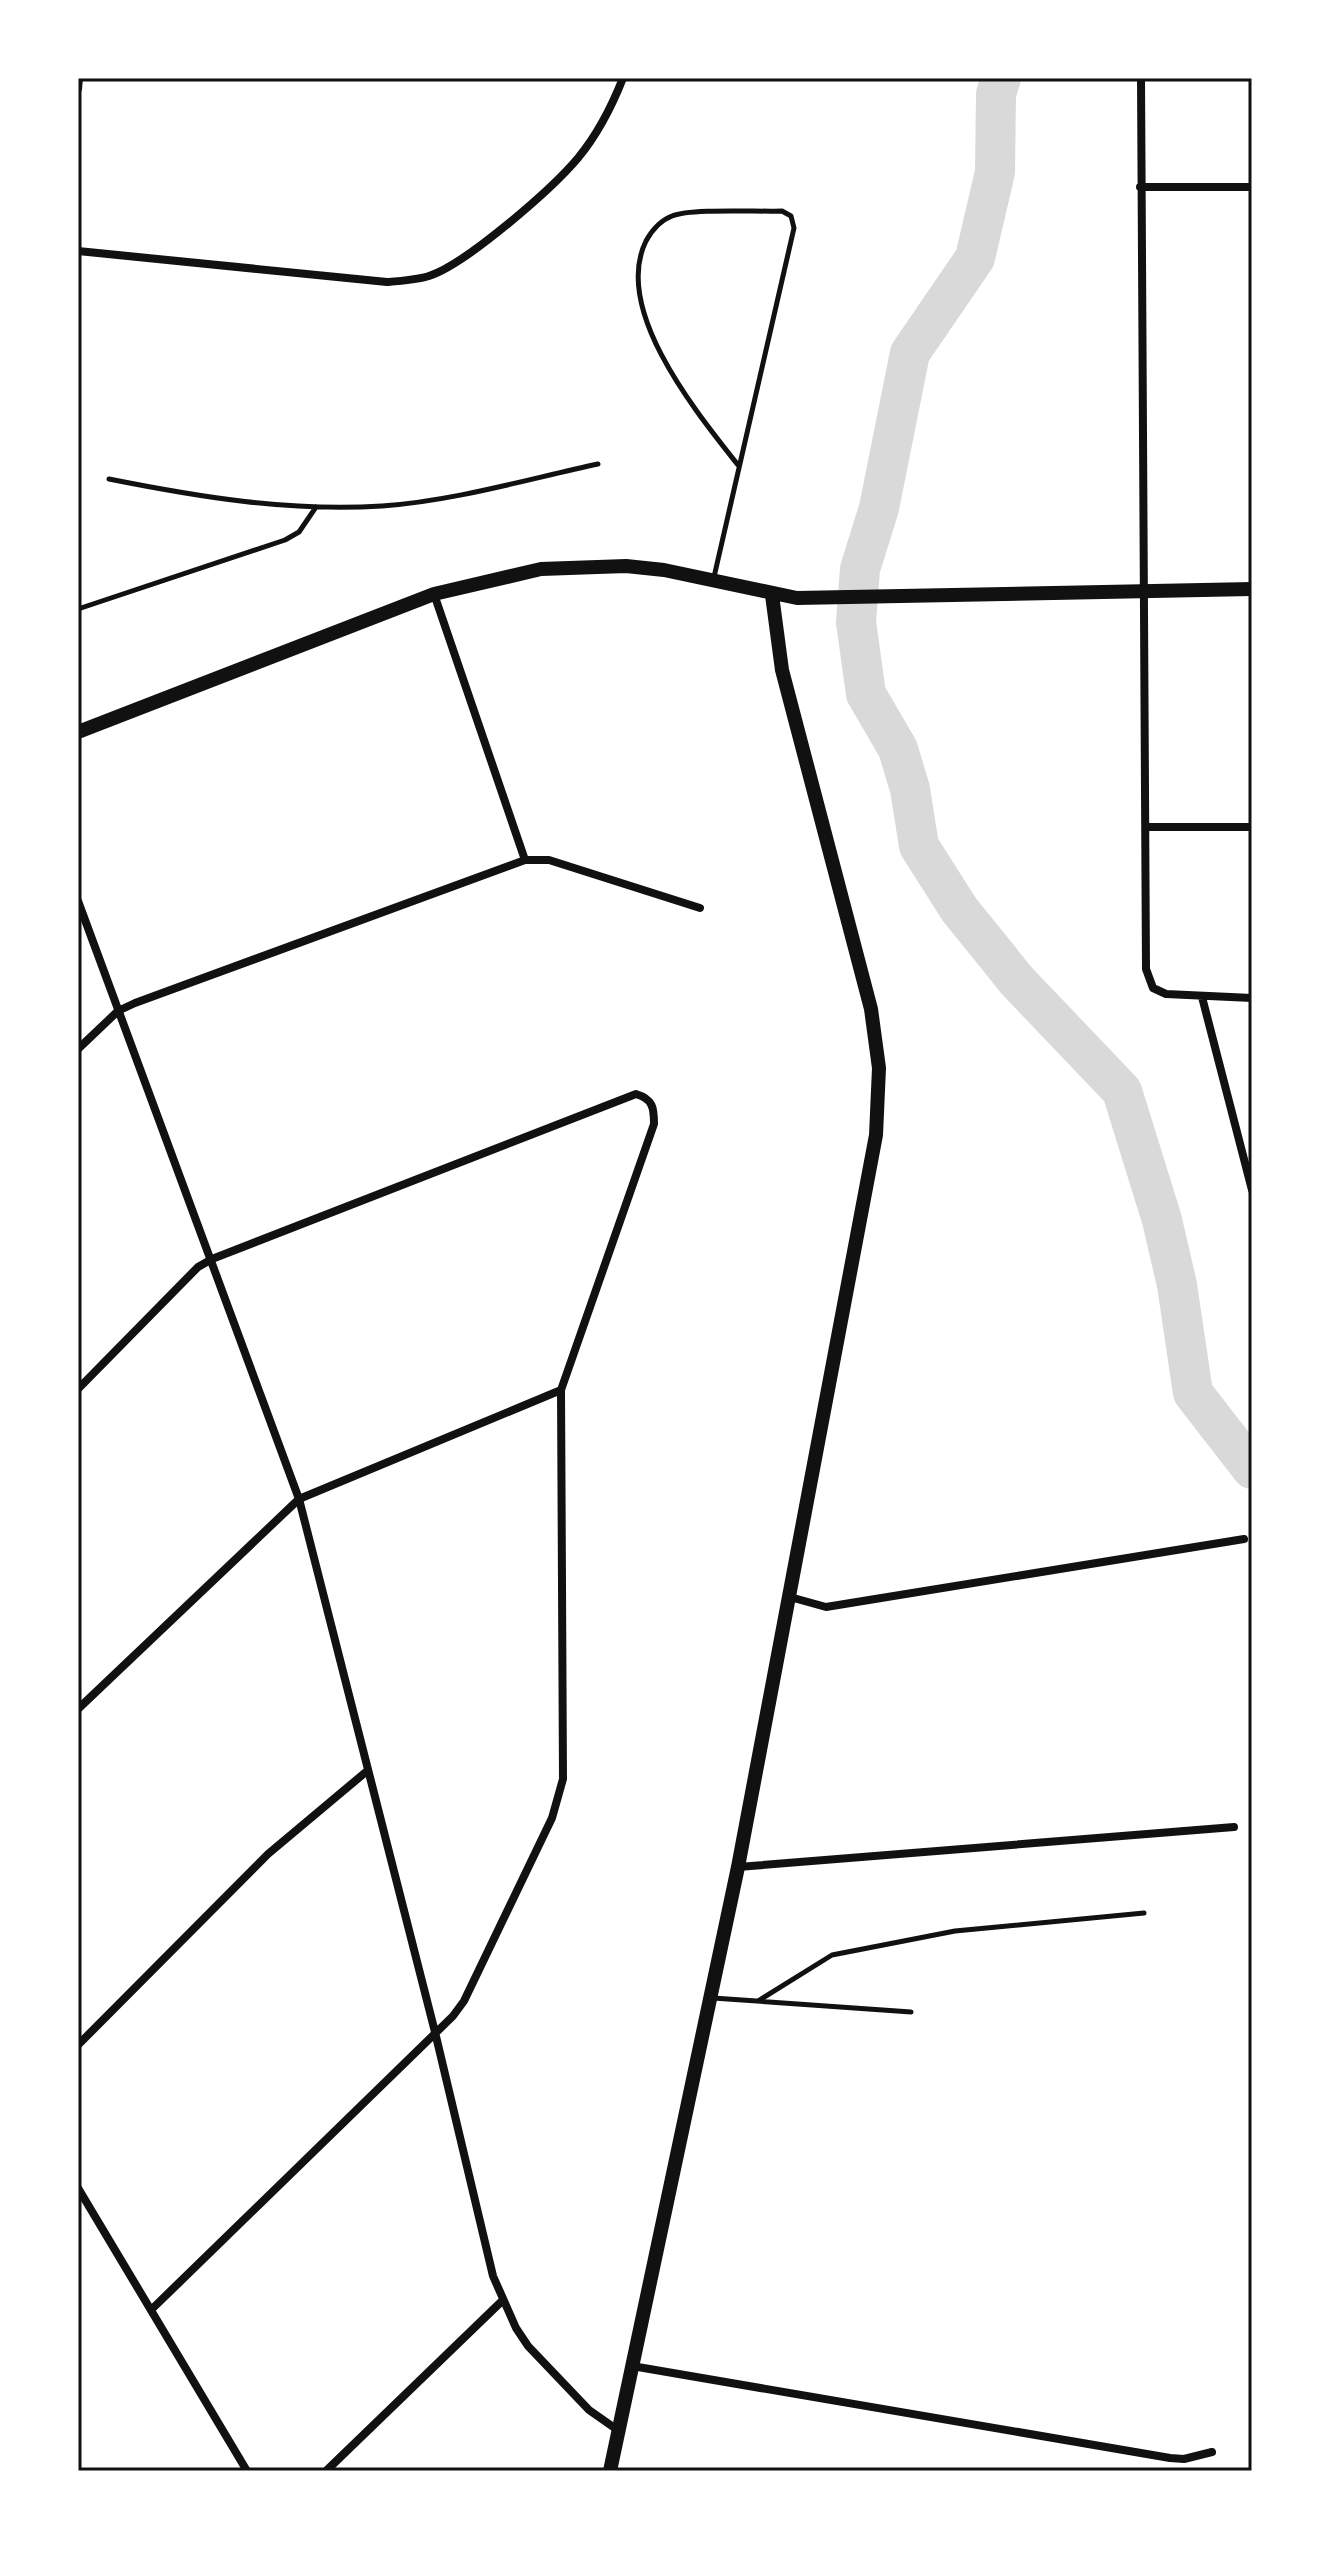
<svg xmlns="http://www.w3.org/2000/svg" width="1330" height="2549" viewBox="0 0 1330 2549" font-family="Commissioner,sans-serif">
<rect width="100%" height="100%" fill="#fff"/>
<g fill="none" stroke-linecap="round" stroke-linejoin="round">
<!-- river -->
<path stroke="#d9d9d9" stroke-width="40" d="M1001,78l-5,16 -1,78 -20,86 -65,95 -31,155 -19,61 -4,53 10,72 32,55 12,40 9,57 40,63 58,72 105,110 40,129 15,65 16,108 59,76"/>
<!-- service -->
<path stroke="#111" stroke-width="5" d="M109,479c90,18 181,33 273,27 72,-5 146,-27 216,-42
M714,577l80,-349 -3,-12 -9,-5c-24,1 -91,-3 -110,5 -13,5 -20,14 -26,25 -34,69 51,172 92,224
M78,609l207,-69 14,-8 17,-25
M713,1998l198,14
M758,2001l74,-46 123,-24 189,-18"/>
<!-- minor -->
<path stroke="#111" stroke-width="8" d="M1141,78l5,891 7,19 13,6 86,4
M78,89l1,-11
M1140,187h112
M78,251l309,31c14,-1 29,-2 42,-6 37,-12 123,-87 149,-118 19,-23 34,-52 45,-80
M434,594l91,266
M1146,827h106
M78,901l221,598 136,533 58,244 23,52 12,18 61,64 30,21
M1202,997l50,193
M78,1049l40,-38 17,-8 390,-143h24l151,48
M78,1389l120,-122 14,-8 424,-165c17,5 18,14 18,30l-93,266 2,389 -11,39 -88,183 -11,15 -301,293
M790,1597l36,10 418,-68
M78,1709l221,-210 262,-109
M738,1867l496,-40
M78,2045l190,-191 99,-83
M78,2188l169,283
M632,2366l538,92 14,1 28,-7
M326,2471l177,-171"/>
<!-- secondary -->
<path stroke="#111" stroke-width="14" d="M78,732l356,-138 107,-25 85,-3 38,4 133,28 455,-9
M610,2471l128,-604 138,-732 3,-67 -8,-59 -89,-339 -10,-75"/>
</g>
<!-- border -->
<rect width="1330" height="2549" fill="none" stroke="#ffffff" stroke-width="160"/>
<rect x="80" y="80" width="1170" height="2389" fill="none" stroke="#111" stroke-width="3"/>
</svg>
